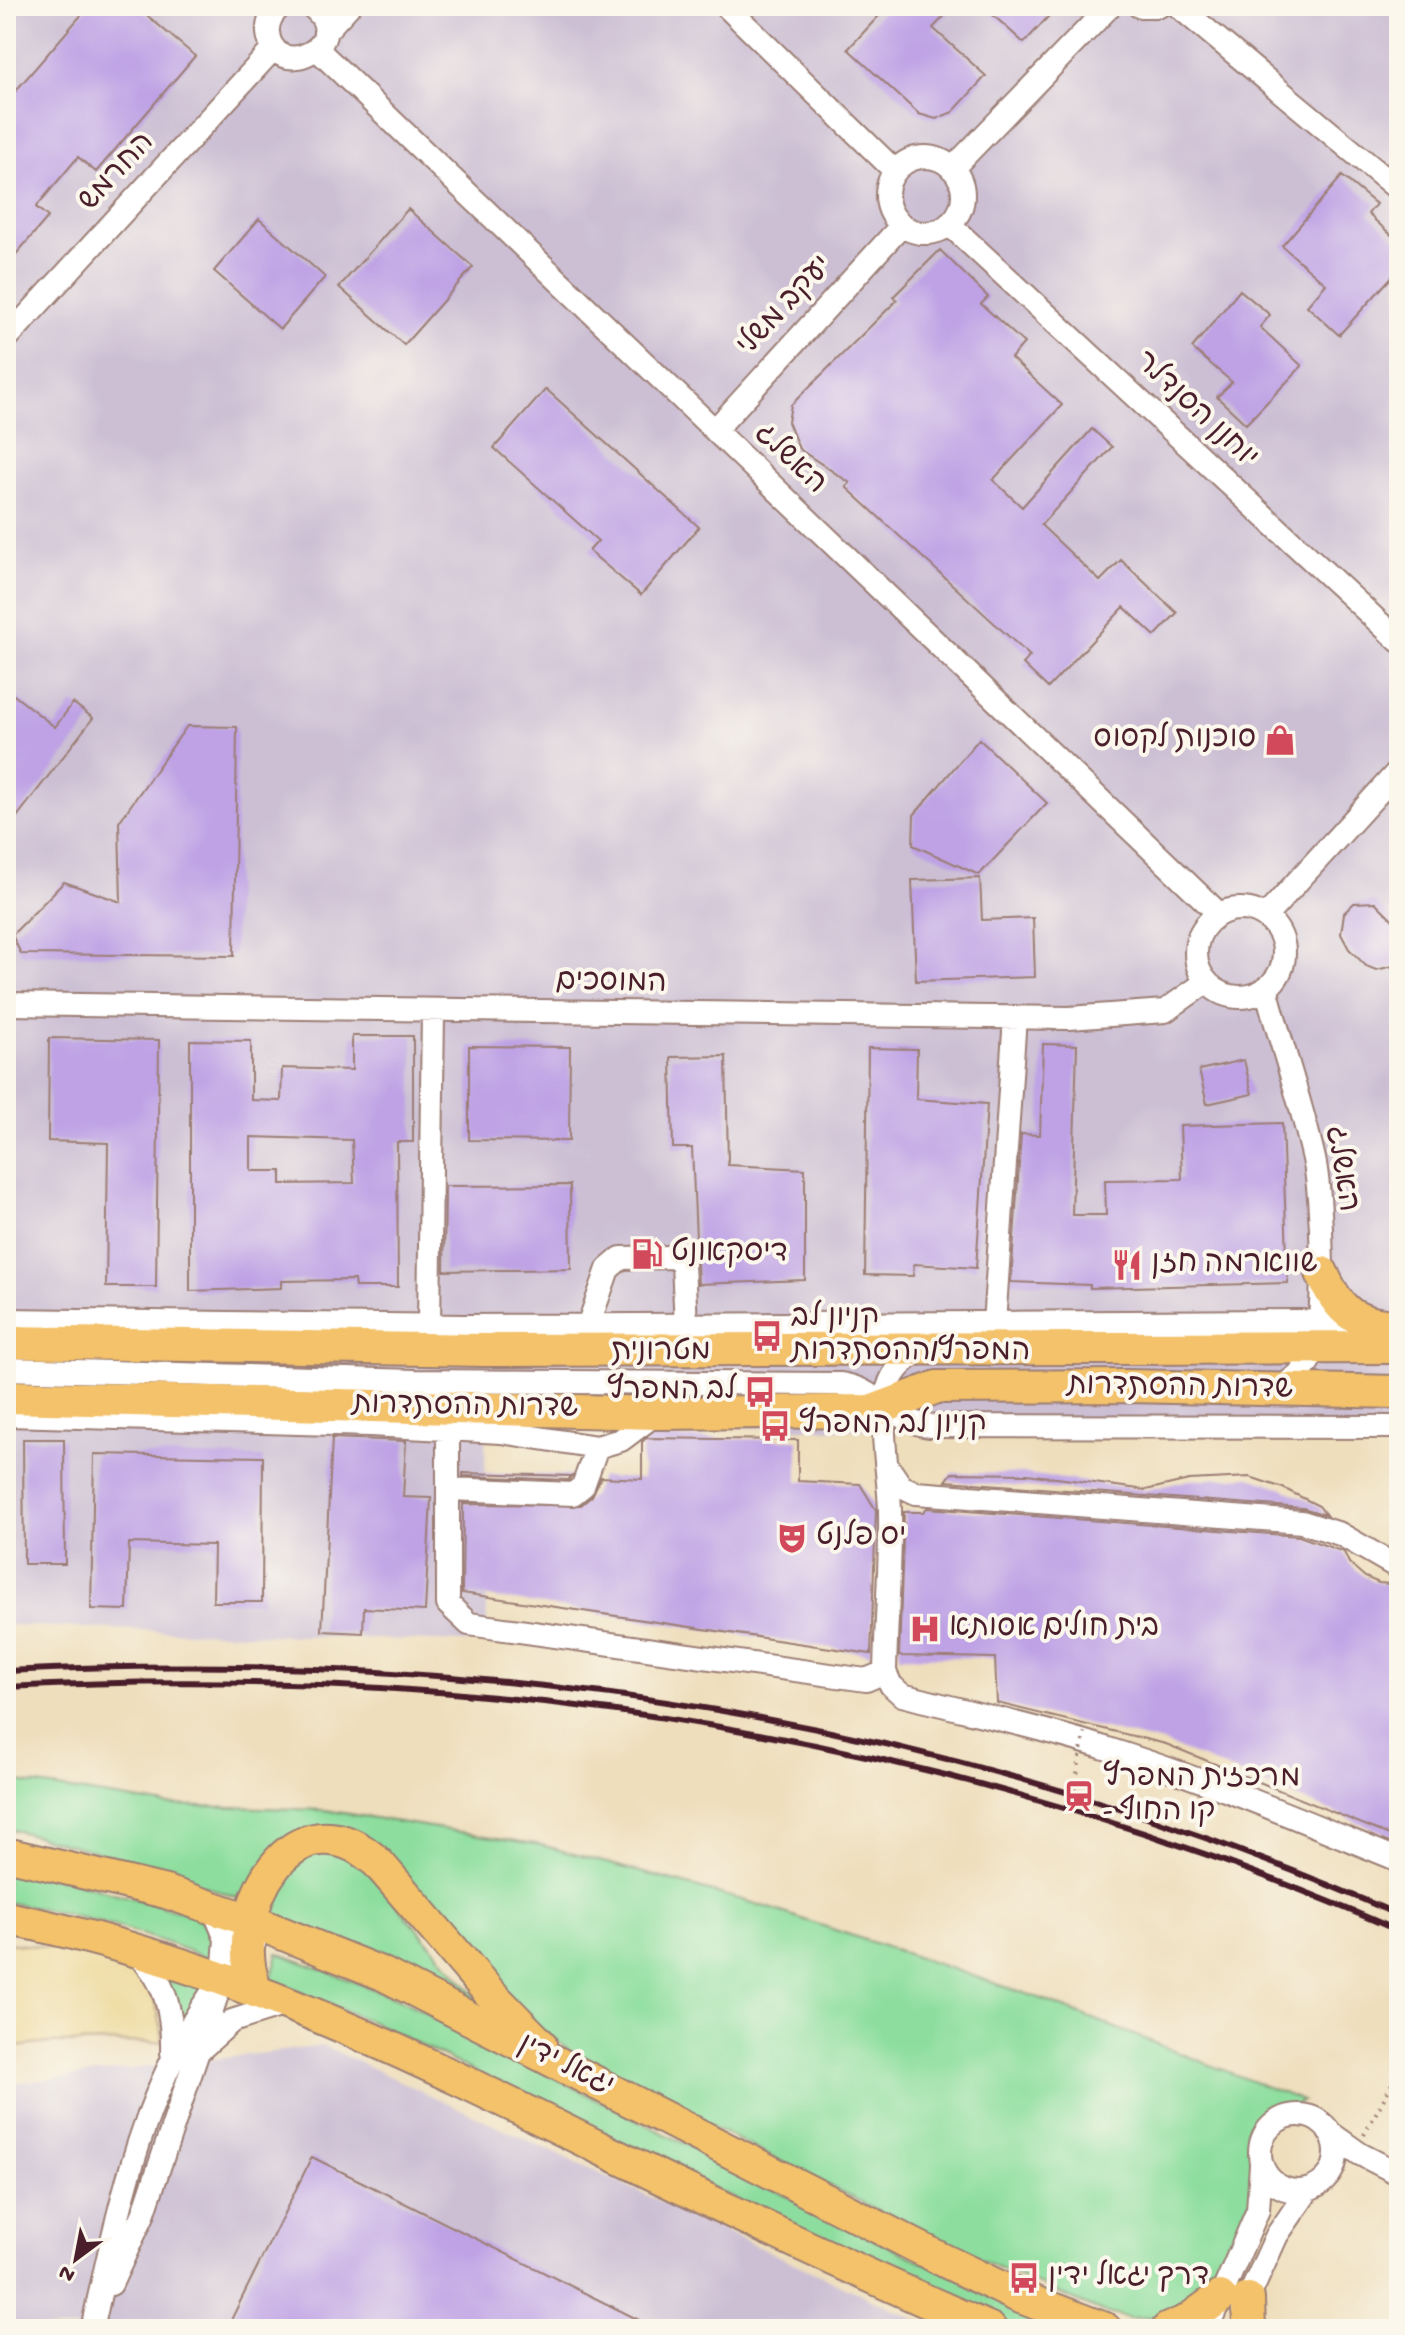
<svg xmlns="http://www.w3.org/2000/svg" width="1405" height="2335" viewBox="0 0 1405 2335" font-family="'Gochi Hand','Playpen Sans Hebrew',sans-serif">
<rect width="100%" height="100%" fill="#fbf7ec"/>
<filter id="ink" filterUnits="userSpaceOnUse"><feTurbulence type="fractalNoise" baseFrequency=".0125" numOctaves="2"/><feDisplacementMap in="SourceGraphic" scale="16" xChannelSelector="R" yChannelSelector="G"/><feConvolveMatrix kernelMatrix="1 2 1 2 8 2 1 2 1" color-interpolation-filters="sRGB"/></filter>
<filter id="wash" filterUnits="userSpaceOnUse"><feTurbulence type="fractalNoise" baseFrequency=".006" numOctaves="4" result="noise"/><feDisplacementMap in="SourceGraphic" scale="32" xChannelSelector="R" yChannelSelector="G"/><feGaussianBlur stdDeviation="1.8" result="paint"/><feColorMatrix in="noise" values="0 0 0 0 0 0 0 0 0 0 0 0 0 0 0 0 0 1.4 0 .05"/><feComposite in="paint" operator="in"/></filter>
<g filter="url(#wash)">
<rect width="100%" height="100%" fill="#eedebc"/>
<!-- industrial -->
<path fill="#ccbfd4" d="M6,6h1393v1434l-914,-18 2,221 -481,-18z
M324,2046l612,283h-930v-245z"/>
<!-- green -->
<path fill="#8dde9e" stroke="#6c7e64" stroke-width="2" d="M6,1780l161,25 158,5 216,35 216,59 282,94 264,103 -29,14 -17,19 -4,13 1,46 -37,89 -15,16 -43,19 -29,1 -28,-6 -158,-68 -358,-181 -52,-39 -193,-194 -97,70 -108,-38 -130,-34z
M309,1852l43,1 142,165 -230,-106 7,-21z
M6,1870l57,9 131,36c16,12 16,25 15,44 -67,-28 -132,-44 -203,-57z
M278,1953l119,45 469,238 205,93h-53l-115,-48 -522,-255 -110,-46z
M154,1961l59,19 -31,44z"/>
<!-- sand -->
<path fill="#eeda9e" stroke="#9c7c64" stroke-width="2" d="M6,1943c82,10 148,-5 157,99l-114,1 -43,5z"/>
<g id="blocks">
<!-- building -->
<path fill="#bea2e5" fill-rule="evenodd" d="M89,6h47l59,50 -99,116 -18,-15 -42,50 12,10 -42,49v-164z
M888,6h19l8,8 7,-8h32l-21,22 53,48 -33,36 -17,7 -17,-5 -71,-65z
M983,6h75l-34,37z
M1342,176l34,28 -8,10 31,28v27l-60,66 -32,-29 19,-22 -44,-38z
M408,209l65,58 -69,78 -65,-58z
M259,219l66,58 -45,52 -66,-58z
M940,250l48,47 -7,7 43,39 -13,15 51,47 -69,75 29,27 70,-78 20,18 -71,78 59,56 21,-21 56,53 -22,23 -31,-29 -76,81 -25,-24 7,-8 -184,-169 4,-4 -51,-34 -11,-27 3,-17 106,-105 -4,-3z
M1240,290l30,25 -10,12 42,39 -56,58 -29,-27 15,-15 -40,-34z
M546,389l153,138 -58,68 -52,-44 9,-10 -104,-93z
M6,689l49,38 18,-24 20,15 -87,113z
M187,726l50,1 -3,229 -213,-2 -9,-19 52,-53 57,20 -2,-80z
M979,739l68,64 -68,72 -66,-30 1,-30z
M980,878l2,42 51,-2 2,59 -119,4 -4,-101z
M1375,902l24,24v32l-6,8 -17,4 -10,-4 -17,-17 -8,-15 3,-21 10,-10z
M352,1036h61v106h-16l1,145h-43l-1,-7 -73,1v7l-91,3v-251l61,1v59l30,1 1,-33 70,2zM251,1137l101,3 2,43 -73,1v-13h-30z
M49,1038l110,2 -3,247h-50l2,-144 -60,-2z
M1043,1044l34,1 -5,170h34l-1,-35 77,-1 -2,-53 102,-3 6,160 -198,5v-3l-79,-3 10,-148 19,1z
M469,1046l101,1 -1,94 -100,-1z
M868,1048l49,1 -1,50 71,5 -11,164 -62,-4 -1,12 -48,-1z
M726,1056l2,109 77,4v111l-107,4 -6,-136h-19l-2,-91z
M1244,1060l8,34 -45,10 -8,-34z
M570,1185l1,84 -127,2 1,-85z
M332,1438l74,3 -3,56 28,1 -6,113 -61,-3 -1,25 -41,-2z
M646,1438l152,2v41l62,3 16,26 -5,144 -409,-61 1,-89 118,1 11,-9 9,-19 41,2v-37z
M23,1439h41l1,125h-41z
M94,1454l169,3 -1,145h-49l1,-57 -85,-2 -2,67 -36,-1z
M463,1473l109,3 -4,4 -105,-4z
M952,1473l75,1 119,16 43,-10 61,-3 33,11 36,18 7,9 -23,-7 -357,-27z
M927,1508l372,28 45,16 5,11 16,14 14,6 20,2v254l-233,-95 -169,-41 -2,-45 -96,-2 5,-144h19z
M312,2157l345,172h-413l-14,-7z"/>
</g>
</g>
<g filter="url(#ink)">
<use href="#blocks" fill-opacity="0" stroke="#9c7e74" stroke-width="2"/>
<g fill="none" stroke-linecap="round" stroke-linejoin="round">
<defs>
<path id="minor" d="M281,6c-9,7 -14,16 -13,27 6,52 91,10 43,-27
M726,6l169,165
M1139,6h20
M1178,6l221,184
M325,32l24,-26
M317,49l902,865
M887 195a38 38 0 1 1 76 0a38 38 0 1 1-76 0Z
M952,169l158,-163
M949,224l450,417
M6,339l268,-291
M715,430l187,-205
M1196 953a44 44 0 1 1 88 0a44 44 0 1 1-88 0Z
M1265,917l134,-147
M1266,988c15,57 35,113 48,171 8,36 13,160 -1,194 -8,18 -20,29 -38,36
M6,1004l1063,14 96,-7 41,-29
M6,1320l458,6 835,-5 66,3
M994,1324l21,-307
M429,1326l4,-314
M588,1326l20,-57 13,-11 52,-1 10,7 3,61
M6,1369l408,12 426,3c35,4 54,38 90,42l469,1
M6,1415l364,10 131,7 96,15 24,-7 36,-27
M448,1429v175l21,20 397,56 19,-8c1,-53 6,-108 5,-161 -1,-39 -12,-85 -2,-123 5,-19 21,-32 37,-39
M888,1467l13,19 15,7 386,29 38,12 59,34
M448,1489l125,5 10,-8 14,-39
M885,1672l6,13 11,10c69,18 138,32 206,54 100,31 195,72 291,111
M133,1951c33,26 40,63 39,102
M202,2048l30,-27 54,-17
M1260 2153a38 38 0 1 1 76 0a38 38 0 1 1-76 0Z
M1329,2132l31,22 39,20
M111,2284l32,-69 80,-238 3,-38 -13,-31
M1243,2310l34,-75 31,-45
M93,2325c26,-116 48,-231 118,-331 12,-17 24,-38 43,-50
M1207,2329l51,-119 3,-46"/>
<path id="highway" d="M1322,1273c18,41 33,51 77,53
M6,1342l478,8 915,-3
M6,1397l651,16 216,-2 64,-24 191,-1 271,6
M6,1854l160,38 83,28 134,54 562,287 73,35 87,33
M6,1918c214,42 406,137 600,233 127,62 254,122 384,178
M255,1989c-30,-79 39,-203 123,-126l111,129 51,52
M1248,2299l1,30
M1168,2329l19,-8 33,-24"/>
</defs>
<!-- minor casing -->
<use href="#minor" stroke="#9c7e74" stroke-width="26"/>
<!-- highway casing -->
<use href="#highway" stroke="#9c7e74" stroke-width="36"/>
<!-- path -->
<path stroke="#9c7e74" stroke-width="4" stroke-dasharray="2 6" stroke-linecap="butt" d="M1364,2135l35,-64"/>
<!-- minor -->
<use href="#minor" stroke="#fff" stroke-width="22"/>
<!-- highway -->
<use href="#highway" stroke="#f3c26a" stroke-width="32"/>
<!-- rail -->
<path stroke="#4a1f2b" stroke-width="6" d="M6,1671c488,-24 944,47 1393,244
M6,1687c485,-25 947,49 1393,244"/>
<!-- path-bridge -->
<path stroke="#9c7e74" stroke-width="4" stroke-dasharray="2 6" stroke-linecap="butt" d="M1070,1813l16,-89"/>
</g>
</g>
<!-- icons -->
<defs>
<symbol id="shop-bare" viewBox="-9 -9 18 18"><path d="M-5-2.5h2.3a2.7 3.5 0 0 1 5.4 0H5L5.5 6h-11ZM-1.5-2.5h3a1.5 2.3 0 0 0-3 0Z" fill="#d1495b" stroke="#fbf7ec" stroke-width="2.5" paint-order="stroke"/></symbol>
<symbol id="fuel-bare" viewBox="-9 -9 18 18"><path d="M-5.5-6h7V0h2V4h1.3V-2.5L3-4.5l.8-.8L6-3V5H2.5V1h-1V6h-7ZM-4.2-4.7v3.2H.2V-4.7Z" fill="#d1495b" stroke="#fbf7ec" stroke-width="2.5" paint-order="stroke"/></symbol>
<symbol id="restaurant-bare" viewBox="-9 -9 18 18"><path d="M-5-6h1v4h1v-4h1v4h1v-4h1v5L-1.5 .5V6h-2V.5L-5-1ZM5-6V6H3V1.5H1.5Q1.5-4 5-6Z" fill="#d1495b" stroke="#fbf7ec" stroke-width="2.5" paint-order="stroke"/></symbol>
<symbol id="bus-bare" viewBox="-9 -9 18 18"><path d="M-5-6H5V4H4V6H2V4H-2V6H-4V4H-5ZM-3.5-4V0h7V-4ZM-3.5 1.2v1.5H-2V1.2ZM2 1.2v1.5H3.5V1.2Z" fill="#d1495b" stroke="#fbf7ec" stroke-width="2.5" paint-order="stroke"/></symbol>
<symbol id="theatre-bare" viewBox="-9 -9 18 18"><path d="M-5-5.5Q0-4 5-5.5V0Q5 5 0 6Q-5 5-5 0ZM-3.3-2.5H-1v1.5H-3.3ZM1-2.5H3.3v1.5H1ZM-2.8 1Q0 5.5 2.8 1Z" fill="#d1495b" stroke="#fbf7ec" stroke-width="2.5" paint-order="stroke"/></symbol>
<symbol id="hospital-bare" viewBox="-9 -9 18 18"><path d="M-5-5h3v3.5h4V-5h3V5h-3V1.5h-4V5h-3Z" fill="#d1495b" stroke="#fbf7ec" stroke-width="2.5" paint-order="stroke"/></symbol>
<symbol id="station-bare" viewBox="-9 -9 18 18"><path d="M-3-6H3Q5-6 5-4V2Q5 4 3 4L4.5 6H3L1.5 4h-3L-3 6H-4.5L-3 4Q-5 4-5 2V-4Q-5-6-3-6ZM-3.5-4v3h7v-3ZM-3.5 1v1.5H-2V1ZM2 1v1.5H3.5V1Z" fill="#d1495b" stroke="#fbf7ec" stroke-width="2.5" paint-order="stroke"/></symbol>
</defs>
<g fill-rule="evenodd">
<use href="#shop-bare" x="1258" y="718" width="44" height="44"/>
<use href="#fuel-bare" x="625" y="1232" width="44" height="44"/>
<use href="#restaurant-bare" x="1105" y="1243" width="44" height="44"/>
<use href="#bus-bare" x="745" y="1314" width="44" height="44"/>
<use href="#bus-bare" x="738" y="1370" width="44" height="44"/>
<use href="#bus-bare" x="753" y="1404" width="44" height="44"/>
<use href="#theatre-bare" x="770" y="1516" width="44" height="44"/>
<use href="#hospital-bare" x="903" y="1607" width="44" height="44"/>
<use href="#station-bare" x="1057" y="1774" width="44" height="44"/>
<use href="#bus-bare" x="1002" y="2256" width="44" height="44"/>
</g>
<g text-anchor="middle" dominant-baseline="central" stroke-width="8" stroke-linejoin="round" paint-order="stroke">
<!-- street labels -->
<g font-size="30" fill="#4a1f2b" stroke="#fbf7ec">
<text transform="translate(118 173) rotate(-47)">החרמש</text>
<text transform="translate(786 307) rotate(-47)">יעקב משלי</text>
<text transform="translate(1195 411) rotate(43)">יוחנן הסנדלר</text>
<text transform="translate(789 460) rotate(44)">האשלג</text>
<text transform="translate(611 984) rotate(1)">המוסכים</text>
<text transform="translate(1340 1169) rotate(81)">האשלג</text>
<text x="661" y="1353">מטרונית</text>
<text transform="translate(1180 1389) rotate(1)">שדרות ההסתדרות</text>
<text transform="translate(465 1408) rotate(1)">שדרות ההסתדרות</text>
<text transform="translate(565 2067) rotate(27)">יגאל ידין</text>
</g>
<!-- poi labels -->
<g font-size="30" fill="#4a1f2b" stroke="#fbf7ec" text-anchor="start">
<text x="1256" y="740" text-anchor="end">סוכנות לקסוס</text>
<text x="671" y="1254">דיסקאונט</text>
<text x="1151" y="1265">שווארמה חזן</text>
<text x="791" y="1319">קניון לב<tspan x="791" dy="34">המפרץ/ההסתדרות</tspan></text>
<text x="736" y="1392" text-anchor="end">לב המפרץ</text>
<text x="799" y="1426">קניון לב המפרץ</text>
<text x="816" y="1538">יס פלנט</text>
<text x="949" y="1629">בית חולים אסותא</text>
<text x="1103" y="1779">מרכזית המפרץ<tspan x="1103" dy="34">- קו החוף</tspan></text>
<text x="1048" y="2278">דרך יגאל ידין</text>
</g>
</g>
<!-- margin -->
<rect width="1405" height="2335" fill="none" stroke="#fbf7ec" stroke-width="32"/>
<!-- north arrow -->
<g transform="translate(76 2259) rotate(212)" stroke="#fbf7ec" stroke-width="6" paint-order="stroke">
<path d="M0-6L14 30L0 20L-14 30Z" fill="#4a1f2b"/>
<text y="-12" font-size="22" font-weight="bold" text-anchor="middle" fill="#4a1f2b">N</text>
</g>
</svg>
